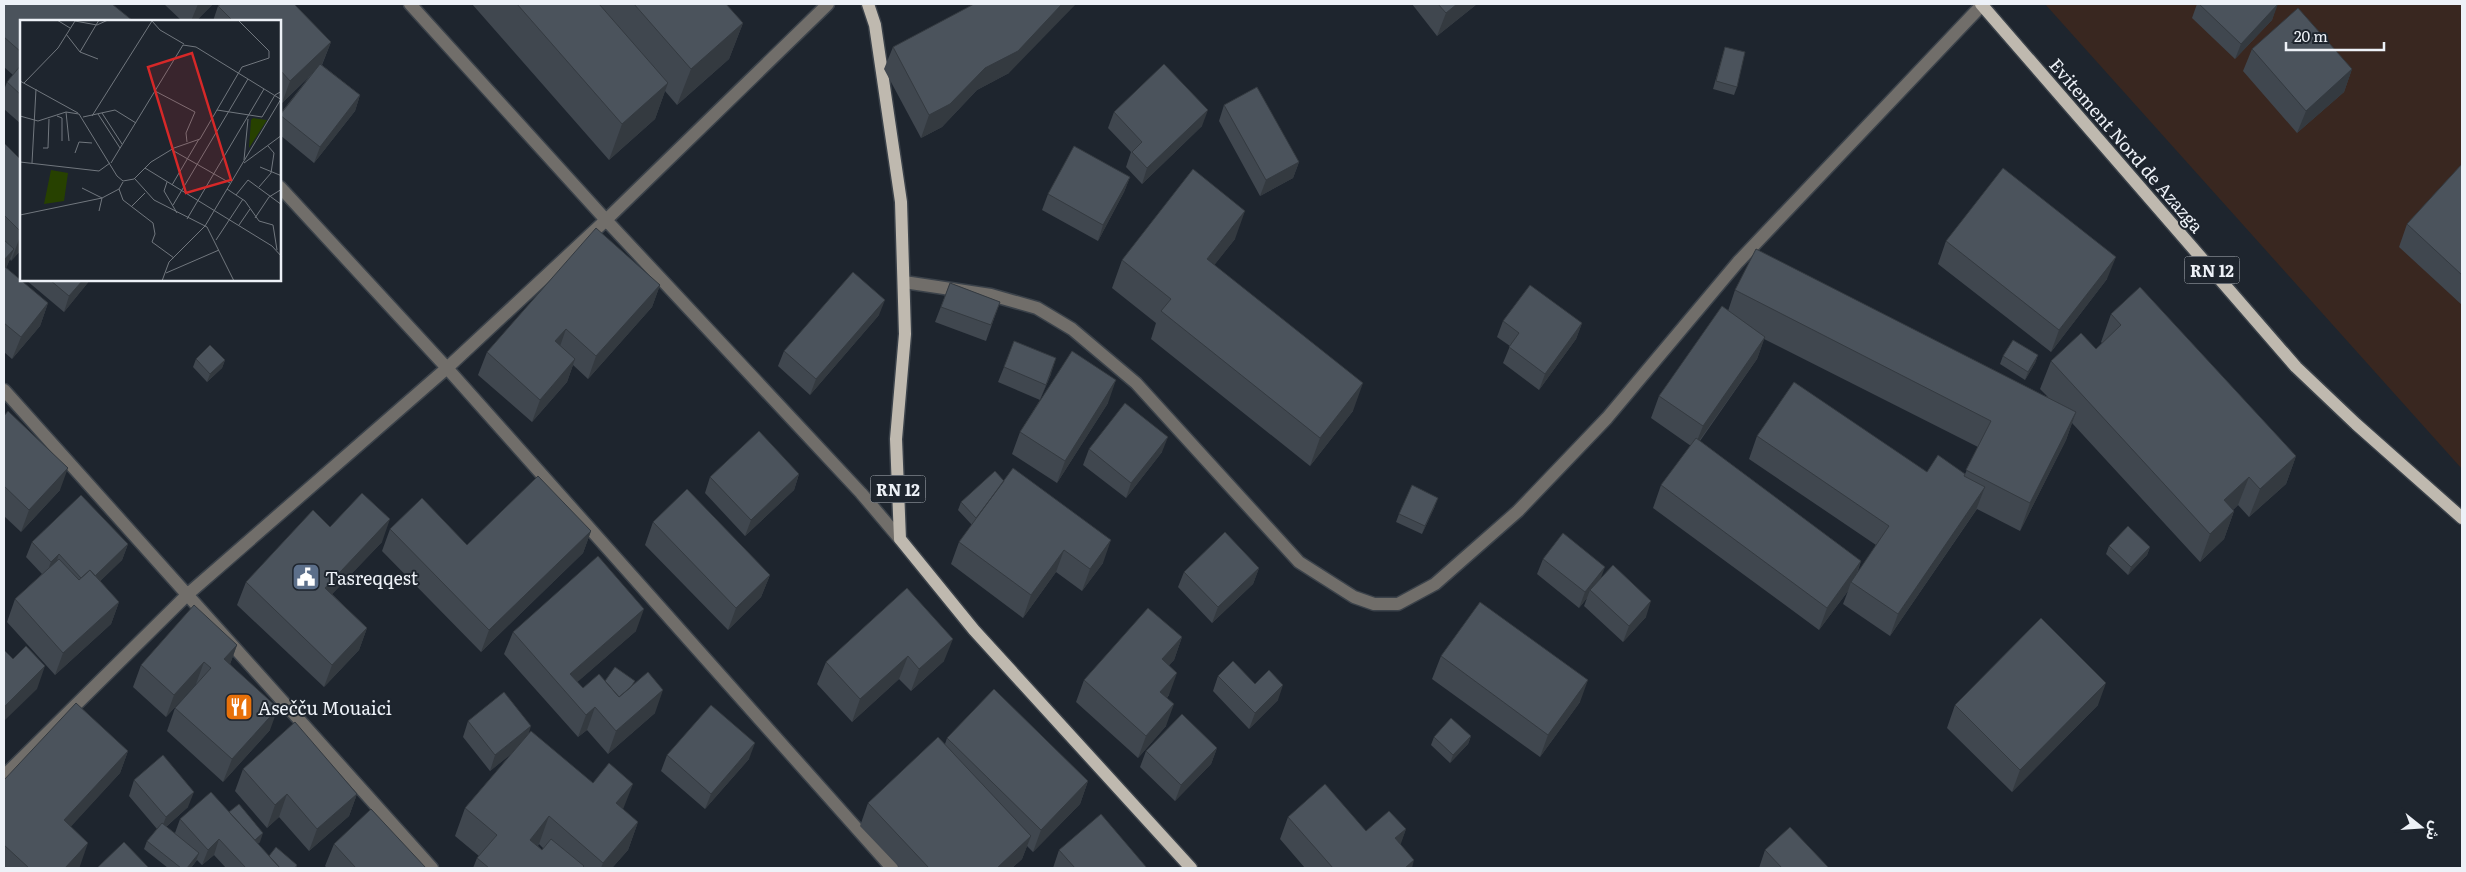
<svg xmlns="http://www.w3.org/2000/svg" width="2466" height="872" viewBox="0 0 2466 872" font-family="Literata,'Noto Sans Arabic',serif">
<rect width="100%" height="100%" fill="#1e252e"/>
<!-- education -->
<path fill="#392720" d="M2045,4h417v465z"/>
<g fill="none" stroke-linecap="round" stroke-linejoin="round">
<defs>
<path id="minor" d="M410,4l196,216 255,273 39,46
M280,187l167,181 445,500
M904,282l87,13 46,13 35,21 64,54 163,179 55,35 20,7h24l37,-20 83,-73 89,-93 131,-156 244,-257
M4,390l428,478
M4,776l184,-182 259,-226 159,-148 222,-216"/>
<path id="primary" d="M868,4l7,21 26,177 4,132 -9,105 4,100 74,91 217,238
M1981,4l315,363 60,57 106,94"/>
</defs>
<!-- minor casing -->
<use href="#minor" stroke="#3b424a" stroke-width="15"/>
<!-- primary casing -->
<use href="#primary" stroke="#3b424a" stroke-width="15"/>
<!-- minor -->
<use href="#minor" stroke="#716e6a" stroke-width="12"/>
<!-- primary -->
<use href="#primary" stroke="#bfb9af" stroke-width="12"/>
</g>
<!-- wall -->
<path fill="#40474f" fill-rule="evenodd" d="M4,4l17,17v103l-17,-15v-19l3,-8 6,-7 -9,-8z
M164,4h49l-17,17h-14z
M221,4h73l37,38 -9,23 38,30 -5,16 -41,52 -34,-28v-21l29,-37 -27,26 -2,-2v-80h-67l5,-15z
M472,4h254l17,19 -14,36 -52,46 -12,-14 -10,28 -46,41z
M1412,4h65l-40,32z
M2197,4h80l-5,16 -37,39 -43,-41z
M893,47l116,26 -32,17 -35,37 -21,11 -37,-69z
M1725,47l12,40 -3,8 -21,-6z
M2252,49l100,20 -8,23 -47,41 -54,-62z
M1224,105l75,57 -6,16 -33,18 -41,-75z
M1114,112l88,14 -60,58 -16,-17 5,-15 -23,-24z
M4,143l17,17v90l-10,11 -1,-2 -4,9 42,35 -8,23 -28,33 -8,-7z
M2462,164v141l-63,-58 8,-23z
M1130,177l-6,15 -26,49 -56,-31 6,-16z
M1235,239l-21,26 139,146 -43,55 -159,-127 5,-16 -44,-35 10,-28z
M1946,241l161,38 -56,73 -113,-88z
M26,280h64l-26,32z
M950,283l50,19 -14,39 -51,-19z
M660,285l-8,22 -64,72 -15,-14 -6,17 -35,40 -54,-47 9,-23z
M1735,290l313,107 -8,-8 11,-28 45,-12 6,-6 -1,-1 10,-28 185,142 -10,28 -37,33 -11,-12 -5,5 1,1 -10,28 -24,23 -128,-139 -6,17 -46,91 -43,-22 -87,127 -47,-32 5,-13 -29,39 -166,-122 8,-23 30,-39 -40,-28 8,-22 69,-85zM1764,339l214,108 -13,27 -38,-2 -170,-36 -8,23 127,86 -19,29 4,-13 -161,-120 57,-82z
M879,315l-69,80 -32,-29 6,-15z
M1503,321l79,2 -6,16 -37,51 -36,-27 7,-17 -13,-9z
M2038,355l-3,8 -10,17 -25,-16 3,-8z
M196,359l29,1 -3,8 -15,14 -14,-15z
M1004,367l47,7 -11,26 68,3 -51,80 -45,-29 8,-22 20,-32 -42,-18z
M4,416l56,74 -39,42 -17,-16z
M1089,449l73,3 -36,46 -43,-33z
M799,474l-5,16 -49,46 -40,-43 5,-16z
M1004,481l99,82 -21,28 -26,-19 -33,46 -72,-54 8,-22 13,-17 -14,-15 3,-8z
M1435,506l-13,28 -26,-12 3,-8z
M653,522l117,53 -9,22 -33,33 -83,-85z
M330,527l52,15 -50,52 35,34 -8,22 -35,37 -87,-82 9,-23z
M390,529l77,16 124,-14 -8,22 -102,99 -99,-101z
M32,542l96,2 -6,16 -22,21 19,21 -8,22 -56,51 -48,-53 8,-23 27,-25 -16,-17z
M2109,546l41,1 -3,8 -19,20 -22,-21z
M1543,559l58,19 45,39 -23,25 -39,-36 3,-8 -8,10 -42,-34z
M1259,568l-6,16 -41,39 -34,-36 6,-15z
M907,588l37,73 -33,30 -12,-12 -47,43 -35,-38 9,-22z
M636,631l-59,51 6,6 22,-7 28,4 22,28 -47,41 -21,-24 -9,7 -74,-83 9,-22z
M1182,637l-8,23 -5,5v30l-2,3 -1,28 -28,32 -62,-56 8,-22z
M237,645l-7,19 40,66 -47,52 -56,-51 8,-23 21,-23v-1l-30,33 -33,-30 8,-22z
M1441,656l139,46 -40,55 -108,-78z
M1218,676l37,8 23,16 -29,29 -36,-38z
M1955,705h143l-86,87 -65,-64z
M468,721l61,12 109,89 -10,28 -16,18h-139l4,-10 2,-2 -24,-20 10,-28 47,-55 -22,18 -27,-34zM539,844l4,4 -1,2 -4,-4z
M1471,736l-3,8 -18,19 -19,-18 3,-8z
M947,738l141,43 -8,23 -47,48 -6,-6 -5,13 -10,9h-112l-40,-42 8,-23 77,-59z
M1217,748l-6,16 -36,37 -35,-34 6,-16z
M128,751l-8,22 -50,54 10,39 -2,2h-74v-88z
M667,755l82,4 -44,50 -44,-38z
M243,769l114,25 -8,22 -40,35 -30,-34 -12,11 -32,-37z
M134,780l54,27 -22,20 9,6 5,-14 49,-7 31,30 -3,2 12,12 28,9 -1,3h-70l-12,-13 -12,10 -5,-5 -6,8h-23l-24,-19 3,-8 10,-12 -28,-33z
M1288,817l78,14 40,-2 -6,15 12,24h-107l-25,-29z
M334,844l92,24h-99l-2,-2z
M1059,850l88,18h-94z
M1765,850l64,18h-70z"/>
<!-- shaded-wall -->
<path fill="#343a40" d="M198,4h15l-17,17h-5z
M1062,4h14l-67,69 -32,17 -35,37 -21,11 8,-23z
M1457,4h20l-40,32 9,-23z
M2278,4l-6,16 -37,39 6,-15z
M743,23l-14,36 -52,46 14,-36z
M331,42l-9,22 -40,39 8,-22z
M2352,69l-8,23 -47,41 9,-22z
M668,83l-13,36 -46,41 13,-36z
M360,95l-5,16 -41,52 6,-16z
M1208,110l-6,16 -60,58 5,-16z
M1299,162l-6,16 -33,18 6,-16z
M1130,177l-6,15 -26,49 5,-16z
M1245,211l-10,28 -38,48 10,-28z
M21,234v16l-10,11z
M14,249l-9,22 -1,2v-13z
M2116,257l-9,22 -56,73 8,-22z
M83,280h7l-26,32 5,-16z
M660,285l-8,22 -64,72 8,-23z
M885,300l-6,15 -69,80 6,-16z
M48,303l-8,23 -28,33 9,-22z
M1582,323l-6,16 -37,51 6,-16z
M566,329l-8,23 -3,-11z
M1765,337l-8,22 -63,89 9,-22z
M2038,355l-3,8 -10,17 3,-8z
M1056,358l-5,16 -11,26 6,-15z
M575,359l-8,23 -35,40 8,-22z
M225,360l-3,8 -15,14 3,-8z
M1116,380l-8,23 -51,80 8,-22z
M1363,383l-10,28 -43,55 10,-28z
M2076,412l-10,28 -46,91 10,-28z
M1168,437l-6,15 -36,46 5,-15z
M2296,456l-10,28 -37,33 11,-28z
M68,468l-8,22 -39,42 8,-22z
M799,474l-5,16 -49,46 6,-16z
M2249,477l-11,28 -25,23 11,-28z
M1985,487l-9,23 -86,126 8,-22z
M1438,498l-3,8 -13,28 3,-8z
M2234,511l-10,28 -24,23 10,-28z
M390,519l-8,23 -65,68 8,-22z
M591,531l-8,22 -102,99 8,-22z
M1111,540l-8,23 -21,28 8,-22z
M128,544l-6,16 -37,36 5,-16z
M2150,547l-3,8 -19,20 3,-8z
M1064,550l-8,22 -33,46 8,-23z
M59,554l-5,16 -9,7 6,-15z
M1861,561l-8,22 -2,-1 -3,9 -29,39 8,-22z
M1605,567l-6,16 -9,7 -3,8 -8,10 6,-16z
M1259,568l-6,16 -41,39 6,-16z
M770,575l-9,22 -33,33 8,-22z
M1651,601l-5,16 -23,25 6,-16z
M119,602l-8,22 -56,51 8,-22z
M644,609l-8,22 -70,61 4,-18z
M367,628l-8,22 -35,37 8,-22z
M1182,637l-8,23 -20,22 8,-23z
M953,639l-9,22 -33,30 8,-22z
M237,645l-8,22 -5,-8z
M908,656l-9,23 -47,43 8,-23z
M204,662l-8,22 -30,33 8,-22z
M45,666l-8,23 -33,32v-14z
M1177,673l-8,22 -17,19 8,-22z
M1588,680l-8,22 -40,55 8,-22z
M2106,683l-8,22 -86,87 8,-22z
M1283,685l-5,15 -29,29 6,-16z
M663,690l-8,23 -47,41 8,-23z
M1174,704l-8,22 -28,32 8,-22z
M595,707l-8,23 -9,7 8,-22z
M278,708l-8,22 -47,52 9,-23z
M531,726l-5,16 -36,29 5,-16z
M1471,736l-3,8 -18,19 3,-8z
M755,743l-6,16 -44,50 6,-15z
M1217,748l-6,16 -36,37 6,-16z
M128,751l-8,22 -64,70 8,-23z
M1088,781l-8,23 -47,48 8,-22z
M633,784l-11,28 -6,-9z
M194,792l-6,15 -28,25 6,-15z
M287,794l-8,23 -12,11 8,-23z
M357,794l-8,22 -40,35 8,-22z
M549,816l-10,28 -20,24 11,-28z
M638,822l-10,28 -16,18h-11l2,-5z
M1406,829l-8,23 -3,-14z
M263,833l-3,9 -12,10 3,-8z
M1031,836l-9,23 -10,9h-15z
M219,839l-5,16 -12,10 6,-15z
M88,843l-8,23 -2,2h-13z
M199,853l-3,8 -5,7h-4z
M1414,860l-2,8h-7z"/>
<!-- building -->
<path fill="#4b535c" stroke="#343a40" d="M4,4h108l21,17h-112v31l-17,-15z
M221,4h73l37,38 -41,39 -10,-11v-49h-47l-15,-15z
M517,4h82l69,79 -46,41z
M634,4h92l17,19 -52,46z
M974,4h88l-44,47 -33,17 -35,36 -21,11 -36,-68z
M1438,4h19l-11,9z
M2199,4h79l-37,40z
M2298,8l54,61 -46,42 -54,-62z
M1725,47l20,5 -8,35 -21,-6z
M320,64l40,31 -40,52 -40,-32z
M1164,64l44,46 -61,58 -15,-16 10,-10 -28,-30z
M21,65v30l-14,-13z
M1257,87l42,75 -33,18 -42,-75z
M4,143l17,17v72l-17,-17z
M1074,146l56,31 -27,48 -55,-31z
M2462,164v111l-55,-51z
M2003,168l113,89 -57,73 -113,-89z
M1193,169l52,42 -38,48 156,124 -43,55 -159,-127 10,-12 -49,-39z
M596,228l64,57 -64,71 -30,-27 -11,12 20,18 -35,41 -53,-48z
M4,240l10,9 -10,11z
M1756,249l320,163 -46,91 -64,-33 25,-49 -256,-131z
M4,266l44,37 -27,34 -17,-14z
M853,272l32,28 -69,79 -32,-28z
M50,280h33l-14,16z
M950,283l50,19 -9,23 -50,-18z
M1530,285l52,38 -37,51 -36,-27 10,-14 -16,-12z
M2140,287l156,169 -36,33 -11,-12 -25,23 10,11 -24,23 -159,-173 30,-28 15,16 25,-24 -10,-11z
M1722,306l43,31 -62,89 -44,-30z
M2013,340l25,15 -10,17 -25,-16z
M1014,341l42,17 -10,27 -42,-18z
M210,345l15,15 -15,14 -14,-15z
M1072,351l44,29 -51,81 -45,-29z
M1794,382l133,90 11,-17 27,19 -1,2 21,11 -87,127 -47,-32 38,-56 -132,-90z
M1125,403l43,34 -37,46 -42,-34z
M8,411l60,57 -39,42 -25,-24v-70z
M759,431l40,43 -48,46 -41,-43z
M1696,438l165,123 -34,47 -166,-123z
M1013,468l98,72 -21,29 -26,-19 -33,45 -72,-53z
M995,471l9,10 -28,37 -15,-16z
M538,476l53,55 -102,99 -99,-101 32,-31 45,47z
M1412,485l26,13 -13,28 -26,-12z
M687,489l83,86 -34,33 -83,-86z
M362,493l28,26 -65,69 42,40 -35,37 -86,-83 67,-72 17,17z
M81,495l47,49 -33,32 -5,-6 -9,8 -22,-24 -8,8 -19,-20z
M2128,526l22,21 -19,20 -22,-21z
M1225,532l34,36 -41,39 -34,-35z
M1563,533l42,34 -20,25 -42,-33z
M598,556l46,53 -74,65 13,14 16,-14 20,23 29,-25 15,18 -47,41 -21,-24 -9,8 -73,-83z
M59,559l20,21 11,-10 29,32 -56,51 -48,-54z
M1613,565l38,36 -22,25 -39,-36z
M907,588l46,51 -34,30 -11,-13 -48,43 -34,-37z
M1480,602l108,78 -40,55 -107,-79z
M194,605l43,40 -13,14 54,49 -46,51 -57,-51 36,-40 -7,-6 -30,33 -33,-30z
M1148,608l34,29 -20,22 15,14 -17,19 14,12 -28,32 -62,-56z
M2041,618l65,65 -86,87 -65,-65z
M26,646l19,20 -41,41v-57l9,9z
M1233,661l22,23 14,-14 14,15 -28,28 -37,-37z
M615,667l20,14 -5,7 -11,9 -14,-16z
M994,689l94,92 -47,49 -94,-92z
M504,692l27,34 -36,29 -27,-34z
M76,703l52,48 -64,69 24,23 -23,25h-36l-25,-23v-65z
M711,705l44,38 -44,51 -44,-39z
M1182,714l35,34 -36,37 -35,-34z
M1451,718l20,18 -18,19 -19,-18z
M295,722l62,72 -40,35 -30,-35 -12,11 -32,-36z
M531,731l62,52 16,-20 24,21 -17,19 22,19 -35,41 -54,-47 -19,24 12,10 9,-11 33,27 -2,2h-93l-12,-10 20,-23 -32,-27z
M938,737l93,99 -34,32h-68l-61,-65z
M163,755l31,37 -28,25 -32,-37z
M1325,784l41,47 23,-20 17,18 -11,9 19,22 -9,8h-72l-45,-51z
M211,792l69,76h-34l-27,-29 -11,11 -28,-31z
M239,804l24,29 -8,7 -26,-28z
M371,809l55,59h-70l-22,-24z
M1101,814l46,54h-72l-16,-18z
M162,823l37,30 -12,15h-6l-34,-27z
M1790,827l39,41h-47l-17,-18z
M124,842l25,26h-52z
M276,847l21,18 -2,3h-15l-11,-12z"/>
<!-- icons -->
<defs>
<symbol id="civic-square" viewBox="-11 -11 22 22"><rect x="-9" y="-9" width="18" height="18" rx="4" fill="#5c6f8a" stroke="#1e252e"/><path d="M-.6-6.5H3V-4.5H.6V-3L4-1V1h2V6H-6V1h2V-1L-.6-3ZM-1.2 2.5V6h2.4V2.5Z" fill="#fff"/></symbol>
<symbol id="restaurant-square" viewBox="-11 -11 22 22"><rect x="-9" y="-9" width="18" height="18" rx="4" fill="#e8710a" stroke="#1e252e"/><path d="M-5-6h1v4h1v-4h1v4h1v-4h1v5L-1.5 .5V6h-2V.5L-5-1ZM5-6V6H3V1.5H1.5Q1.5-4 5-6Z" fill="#fff"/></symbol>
</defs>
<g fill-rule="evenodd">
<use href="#civic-square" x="290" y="561" width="32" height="32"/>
<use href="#restaurant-square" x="223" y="691" width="32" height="32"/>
</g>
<g text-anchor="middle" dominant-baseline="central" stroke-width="4" stroke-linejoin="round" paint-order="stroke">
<!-- shield labels -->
<g fill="#1e252e" stroke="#afb4bb" stroke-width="1">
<rect x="2184.5" y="256.5" width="55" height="27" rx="4"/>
<rect x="870.5" y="475.5" width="55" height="27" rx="4"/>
</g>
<g font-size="16" font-weight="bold" fill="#edf1f7">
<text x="2212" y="270">RN 12</text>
<text x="898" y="489">RN 12</text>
</g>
<!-- street labels -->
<g font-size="18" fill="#edf1f7" stroke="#1e252e">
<text transform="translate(2127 145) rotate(49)">Evitement Nord de Azazga</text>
</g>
<!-- poi labels -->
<g font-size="18" fill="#edf1f7" stroke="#1e252e" text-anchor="start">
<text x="325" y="577">Tasreqqest</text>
<text x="258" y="707">Asečču Mouaici</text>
</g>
</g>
<!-- overview -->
<g transform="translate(20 20)">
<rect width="261" height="261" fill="#1e252e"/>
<path d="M233,98l14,2 -18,28 2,-28z" fill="#274100"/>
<path d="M31,150l17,3 -4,28 -20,3z" fill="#274100"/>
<path fill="none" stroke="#71777e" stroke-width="1" d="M37,0l13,8M132,1l8,9 24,14M46,14l14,18 18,7M60,32l19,-32M0,61l58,32M4,63l34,-35 17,-27 22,4 11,-5M135,71l40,21 -9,21 1,9M197,90l45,7 13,-22 7,-4M46,92l3,29M82,93l20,31M78,94l22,34M0,96l18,5 28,-9 13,2 38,62 6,5 11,-2 17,-17 23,-14 26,-9 42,-72 27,-9v-7l-31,-31M37,96l5,2v23M72,96l60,-95M63,97l32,-7 21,13M23,128h5l1,-29M152,130l58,33M55,133l4,-11 13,1M224,140l4,-41M0,142l79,9 11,-8M12,143l4,-74M91,143l72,-118 13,2 86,53M224,143l38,-28M240,147l22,9M125,148l127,78 10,11M115,159l19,21 53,27 27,54M103,162l-4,7 4,11 30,23 2,11 -3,8 22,16M147,162l-3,9 13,22M152,165l27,-46M239,167l12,-14 3,-20 -6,-7M62,168l20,10 -3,13M207,169l18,12 14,20 14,4 4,25M216,175l12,-15 34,25M153,185l75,-126M112,186l13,-13M0,195l82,-17 17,-9M235,198l14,-21 13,-8M167,199l77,-130M219,205l11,-16M196,220l27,-41M146,253l53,-23M142,261l7,-19 36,-36 76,-127"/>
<path fill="#d62828" fill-opacity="0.15" stroke="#d62828" stroke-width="2.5" d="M172,33l39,127 -45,13 -38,-126z"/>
<rect width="261" height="261" fill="none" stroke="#edf1f7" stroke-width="2.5"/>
</g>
<!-- border -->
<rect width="2466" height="872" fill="none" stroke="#edf1f7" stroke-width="10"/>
<!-- north arrow -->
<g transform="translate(2421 827) rotate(107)" stroke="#1e252e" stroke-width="4" paint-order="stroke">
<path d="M0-4L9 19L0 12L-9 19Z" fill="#edf1f7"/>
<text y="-8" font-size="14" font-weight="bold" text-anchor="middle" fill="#edf1f7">ش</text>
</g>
<!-- scale -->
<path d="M2286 42v8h98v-8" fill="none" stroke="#edf1f7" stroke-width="2.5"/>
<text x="2294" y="42" font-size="15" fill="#edf1f7" stroke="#1e252e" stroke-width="4" paint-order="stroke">20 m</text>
</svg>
